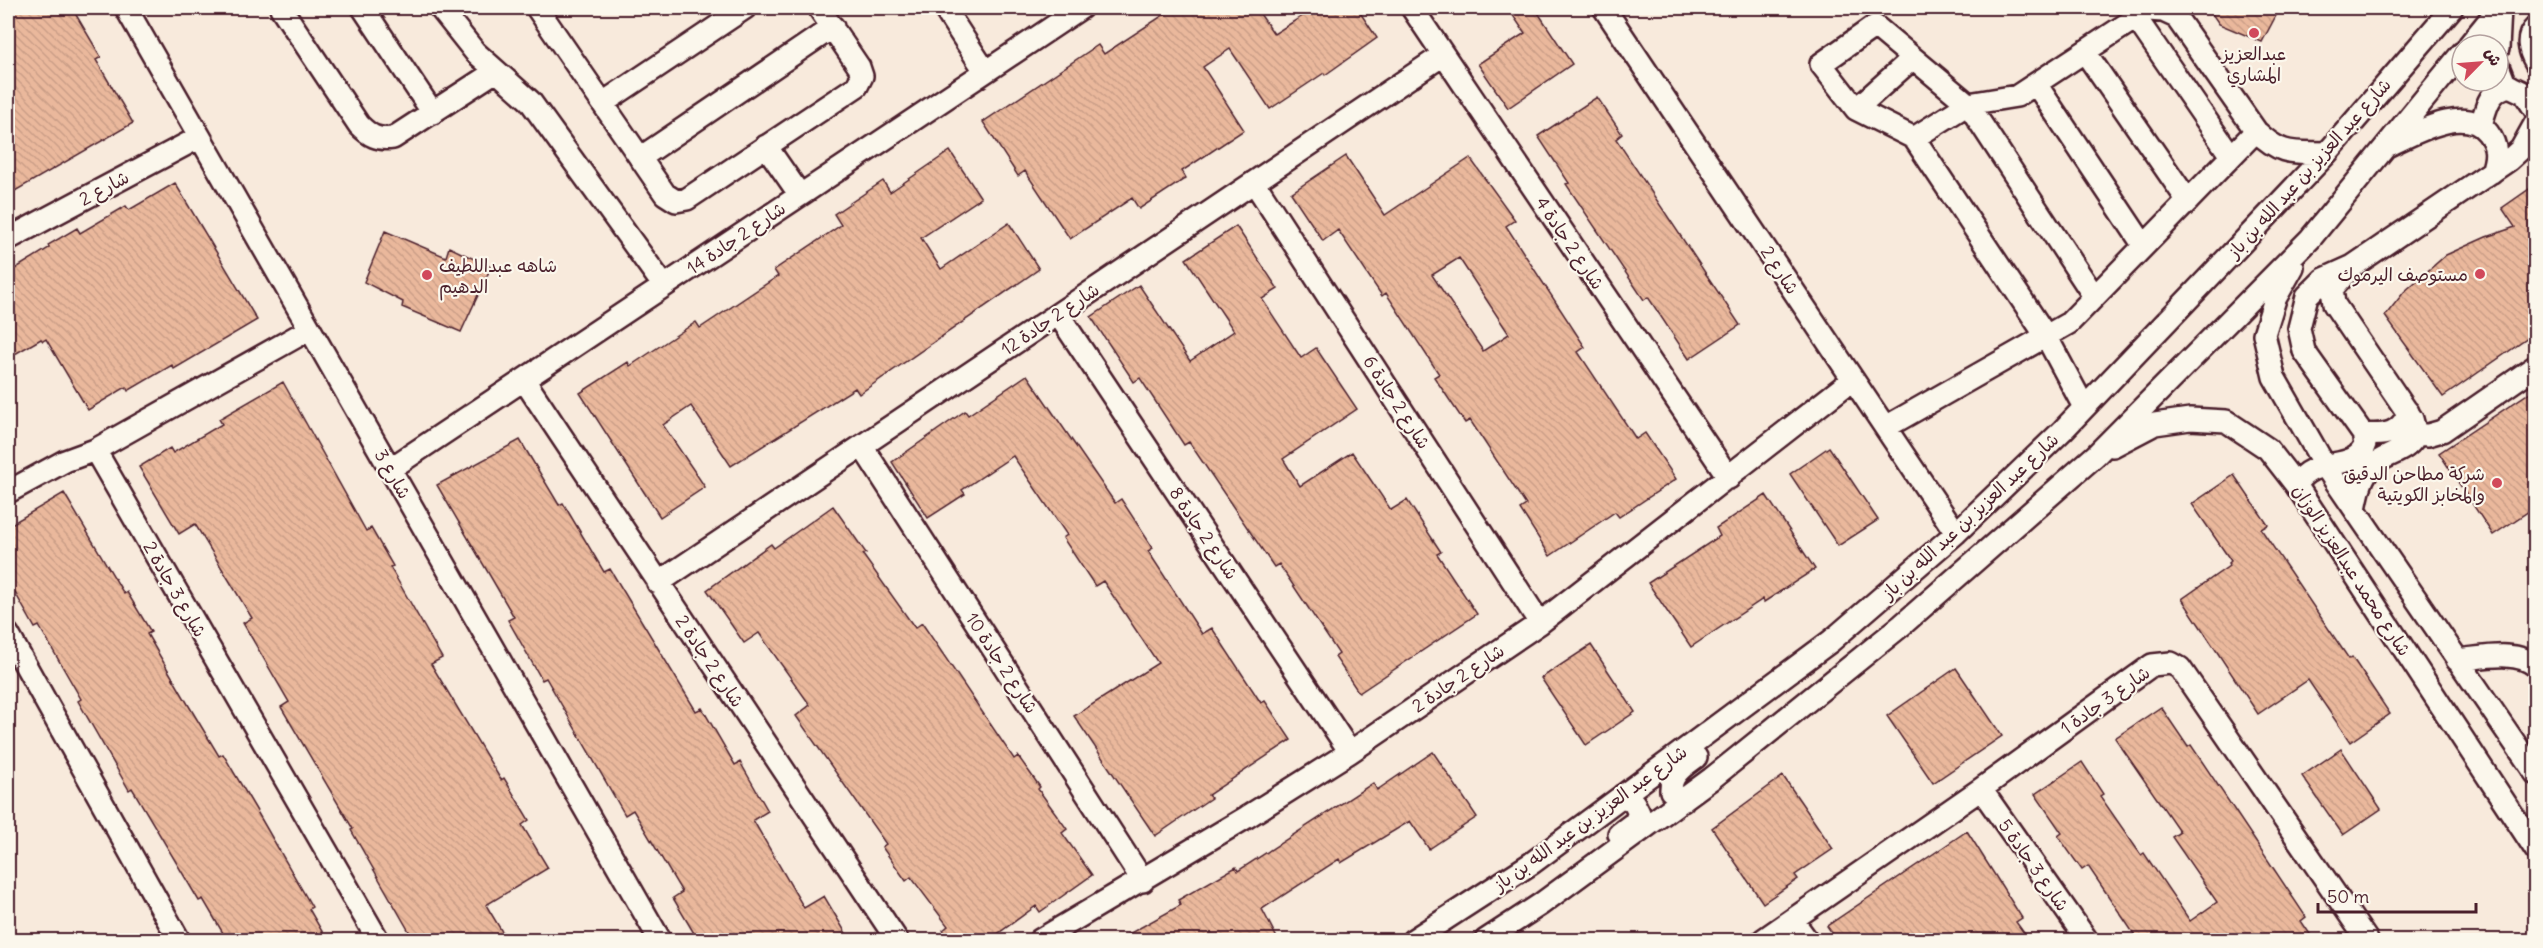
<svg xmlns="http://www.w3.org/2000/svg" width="2543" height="948" viewBox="0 0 2543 948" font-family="Delius,'Playpen Sans Arabic',sans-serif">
<defs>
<pattern id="building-back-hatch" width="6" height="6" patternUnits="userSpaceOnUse" patternTransform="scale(1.5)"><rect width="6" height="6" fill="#eab89c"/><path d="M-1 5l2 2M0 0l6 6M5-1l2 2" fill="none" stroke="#ca9e87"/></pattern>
</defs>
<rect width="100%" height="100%" fill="#f8eadc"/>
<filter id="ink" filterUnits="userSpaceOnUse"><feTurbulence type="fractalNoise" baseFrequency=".0167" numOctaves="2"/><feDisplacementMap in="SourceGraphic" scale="12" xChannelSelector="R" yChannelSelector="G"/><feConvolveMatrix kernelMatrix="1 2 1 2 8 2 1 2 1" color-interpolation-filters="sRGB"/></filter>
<g filter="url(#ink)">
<!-- building -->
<path fill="url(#building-back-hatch)" stroke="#4a1f2b" stroke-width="1.5" fill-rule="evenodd" d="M8,8h64l29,49 -5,3 37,63 -125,72z
M1174,8h82l18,26 41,-26h42l20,30 -52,37 -1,-2 -54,36 -40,-60 -27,18 41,63 -62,41 4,7 -47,31 -7,-11 -62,41 -45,-68 -7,5 -35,-54 115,-77 6,9z
M1508,8h27l37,56 -64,44 -30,-44 47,-31z
M2208,8h72l-18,34 -43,-18z
M1597,97l25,37 -6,5 124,186 -51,34 -41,-62 -4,3 -78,-116 3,-1 -31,-47z
M950,151l31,47 -60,40 20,31 68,-46 30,46 -180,125 -4,-6 -124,78 -40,-60 -28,19 42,62 -45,30 -80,-124 48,-31 2,4 66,-44 4,6 78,-52 -4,-6 67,-45 -7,-11 49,-33 7,11z
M1346,156l39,59 85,-57 45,62 -9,6 79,121 -7,5 58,87 9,-6 31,46 -57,38 -4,-5 -65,44 -30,-47 6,-4 -56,-85 -5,3 -31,-46 5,-3 -53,-81 -4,3 -44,-66 -15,11 -32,-48zM1459,258l50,76 -26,17 -51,-76z
M175,183l82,137 -83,49 -2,-4 -44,26 -2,-4 -38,23 -42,-71 -3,2 -2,-2 -33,19v-85l41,-25 -1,-3 29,-17 3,5 46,-27 3,4z
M2535,185v148l-92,64 -58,-81 19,-24 42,-37 40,-18 29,-10 -13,-19z
M1236,226l42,63 -16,10 39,59 15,-10 41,61 -74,50 17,27 52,-34 39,58 16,-10 34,52 -4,2 40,60 -118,79 -24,-36 4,-3 -60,-90 -5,3 -85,-125 -5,3 -44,-67 -6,4 -43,-65 48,-32 51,76 44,-30 -48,-72z
M385,231l61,26 3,-10 42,20 -30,65 -59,-25 1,-5 -39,-20z
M1027,375l88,128 6,-4 32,49 -5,3 54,83 10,-6 49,75 4,-2 26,39 -83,55 3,3 -56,38 -81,-120 84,-53 -55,-82 -8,5 -32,-48 4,-3 -54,-79 -51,34 3,4 -37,24 -36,-56 73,-51 3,4z
M283,382l83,149 5,-3 22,38 -3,1 52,91 -11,6 70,116 3,-2 25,42 -7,5 26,43 -62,37 21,35h-93l-63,-110 2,-1 -72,-122 8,-5 -46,-79 9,-5 -57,-94 -16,10 -40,-67 31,-19 3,5 49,-29 -3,-5z
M2535,389v118l-42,28 -54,-82z
M520,440l39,65 4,-2 41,69 6,-3 86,142 6,-3 33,57 5,-3 28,49 -15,9 51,88 20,-12 26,44h-152l-25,-42 9,-6 -49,-82 -8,5 -79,-137 -4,2 -34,-60 6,-3 -77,-132z
M1829,447l49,73 -40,26 -48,-72z
M2234,475l34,50 -7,4 88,130 3,-2 38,57 -40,28 -42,-62 -50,34 -76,-115 47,-33 -1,-2 3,-3 -39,-57z
M64,493l60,101 3,-2 24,40 -4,2 42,72 30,50 4,-2 32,54 57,99 -3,2 18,31h-100l-24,-41 -4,2 -67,-113 -3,2 -51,-89 3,-2 -42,-73 -4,2 -27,-48v-54z
M1766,495l49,74 -51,33 -1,-3 -72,48 -43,-64 72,-47 -4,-8z
M833,506l33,47 -3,2 52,73 7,-5 92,136 4,-3 22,31 -2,2 29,40 -5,4 30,42 -52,37 -4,-6 -47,34h-38l-8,-10 5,-4 -37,-49 -5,4 -24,-34 4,-3 -90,-128 14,-11 -51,-72 -15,10 -37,-53 64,-46 3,4z
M1591,645l44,67 -49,33 -45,-67z
M1956,668l46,68 -69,47 -46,-67z
M2161,707l27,40 3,-2 115,172 -5,4 13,19h-176l-50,-74 -6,4 -24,-34 4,-3 -27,-39 47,-32 21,32 -3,2 41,59 3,-2 46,68 27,-19 -45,-65 8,-5 -65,-94z
M2341,749l40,60 -38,26 -41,-59z
M1433,752l44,65 -48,32 -19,-28 -69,42 -2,-4 -77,50 16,31h-160l63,-35 -3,-5 58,-33 2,4 135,-88 4,7z
M1783,776l50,73 -38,26 3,4 -35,24 -51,-75z
M1967,831l55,87 -6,4 13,18h-192l-10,-14z"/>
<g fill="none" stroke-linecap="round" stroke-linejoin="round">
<defs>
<path id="minor" d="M126,8l534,932
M281,8l78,117c11,11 18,15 34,13l103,-67
M363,8l70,105
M440,8l35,44 55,49 134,185
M537,8l128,186 11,7 11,-2 170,-113 5,-10 -3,-9 -40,-59
M944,8l41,63
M1412,8l317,470
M1604,8l352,525
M2136,18l95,138
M2536,27c-11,10 -7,24 0,36
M2469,45l30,-37
M2498,49l2,-41
M2085,52l103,149
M2498,66l7,18 19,9 12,18
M2036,84l108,162
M603,103l142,-95
M1856,109l57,-51
M2481,125c5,-17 8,-36 29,-39
M1914,138l54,-34 126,192
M2389,145c25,-11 77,-42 99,-12 10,13 9,24 4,39
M766,146l34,49
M640,158l193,-131
M1254,182l286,441
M8,239l192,-102
M2293,267l-18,32 -11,35 10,43 51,89 211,308
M2348,271l-16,18 2,15 78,115 4,15c-6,17 -30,20 -43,31 -12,10 -15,29 -18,44
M1058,314l292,438
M310,329l-215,121 283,490
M524,380l373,560
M2084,407l-38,-71 -132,-198 -58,-29 -35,-45 54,-38 93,78 49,-8 131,-86 15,1 13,6 80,114c26,25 36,21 71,22
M1886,427l183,-104 187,-192
M2363,434c21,2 39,0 45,-22
M2416,434l12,1 14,-4 94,-65
M862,446l281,435
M2113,446l42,-22 35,-5 36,2 42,28 28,36 240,365
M390,469l691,-461
M2296,485c16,-31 60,-11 69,-41l-2,-10 -59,-83 -5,-23 8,-32 17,-17 29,-13 156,-106 12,-11 15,-27
M8,492l57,-31 30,-11
M658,583l785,-528
M8,634l171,306
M2457,660c25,-2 59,-11 79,6
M1981,789l106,151
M1683,801l-12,-10c-1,-17 13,-25 25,-34
M1619,834l16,-12 4,-9 -5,-10 -11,-8
M1793,921l14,19
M1040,940l207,-123 103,-65 190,-129 312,-243
M1413,940l119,-77 299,-222 125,-108 107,-103 173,-181 91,-96 125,-145
M1486,940l55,-36 170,-125 191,-154 194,-170 214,-216 152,-186
M1763,940l218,-151 171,-124 19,-2 9,5 187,272"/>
</defs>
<!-- minor casing -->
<use href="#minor" stroke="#4a1f2b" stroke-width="26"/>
<!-- minor -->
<use href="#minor" stroke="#fbf7ec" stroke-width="21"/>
</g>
</g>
<!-- markers -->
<g fill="#d1495b" stroke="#fbf7ec" stroke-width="2">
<circle cx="2254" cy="33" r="6"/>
<circle cx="2480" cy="274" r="6"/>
<circle cx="427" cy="275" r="6"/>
<circle cx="2497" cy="483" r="6"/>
</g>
<g text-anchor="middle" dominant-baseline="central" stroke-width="4.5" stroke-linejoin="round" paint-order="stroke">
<!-- poi labels -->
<g font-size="18" fill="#4a1f2b" stroke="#fbf7ec" text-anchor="end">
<text x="2254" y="53" text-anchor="middle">عبدالعزيز<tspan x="2254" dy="21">المشاري</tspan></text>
<text x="439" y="265" text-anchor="start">شاهه عبداللطيف<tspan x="439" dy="21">الدهيم</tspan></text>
<text x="2468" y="274">مستوصف اليرموك</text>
<text x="2485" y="473">شركة مطاحن الدقيق<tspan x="2485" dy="21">والمخابز الكويتية</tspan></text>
</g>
<!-- street labels -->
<g font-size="18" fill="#4a1f2b" stroke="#fbf7ec">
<text transform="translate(2309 168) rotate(-48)">شارع عبد العزيز بن عبد الله بن باز</text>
<text transform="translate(104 188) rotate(-28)">شارع 2</text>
<text transform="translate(736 238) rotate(-34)">شارع 2 جادة 14</text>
<text transform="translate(1570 243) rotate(56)">شارع 2 جادة 4</text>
<text transform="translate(1780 270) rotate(57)">شارع 2</text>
<text transform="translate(1050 319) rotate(-34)">شارع 2 جادة 12</text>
<text transform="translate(1397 402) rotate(57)">شارع 2 جادة 6</text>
<text transform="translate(393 474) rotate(60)">شارع 3</text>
<text transform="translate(1970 516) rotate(-43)">شارع عبد العزيز بن عبد الله بن باز</text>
<text transform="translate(1204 533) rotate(56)">شارع 2 جادة 8</text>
<text transform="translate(2352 570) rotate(57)">شارع محمد عبدالعزيز الوزان</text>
<text transform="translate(175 589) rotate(60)">شارع 3 جادة 2</text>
<text transform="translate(710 661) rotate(56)">شارع 2 جادة 2</text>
<text transform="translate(1002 663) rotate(57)">شارع 2 جادة 10</text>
<text transform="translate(1458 678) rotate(-34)">شارع 2 جادة 2</text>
<text transform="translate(2105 700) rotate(-35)">شارع 3 جادة 1</text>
<text transform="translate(1590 818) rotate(-36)">شارع عبد العزيز بن عبد الله بن باز</text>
<text transform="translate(2034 865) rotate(55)">شارع 3 جادة 5</text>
</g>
</g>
<!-- margin -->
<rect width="2543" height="948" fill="none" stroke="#fbf7ec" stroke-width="30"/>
<rect x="15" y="15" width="2513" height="918" fill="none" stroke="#4a1f2b" stroke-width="2" filter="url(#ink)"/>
<!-- north arrow -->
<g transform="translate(2480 63) rotate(65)"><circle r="28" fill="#fbf7ec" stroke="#b4a19f" stroke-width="1.5"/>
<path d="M0-4.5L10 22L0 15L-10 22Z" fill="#d1495b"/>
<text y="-9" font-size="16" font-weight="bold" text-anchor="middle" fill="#4a1f2b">ش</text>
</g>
<!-- scale -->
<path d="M2318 903v9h158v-9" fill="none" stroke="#4a1f2b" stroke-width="3"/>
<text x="2327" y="903" font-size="18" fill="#4a1f2b" stroke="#fbf7ec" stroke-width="4.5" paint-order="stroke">50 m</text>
</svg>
